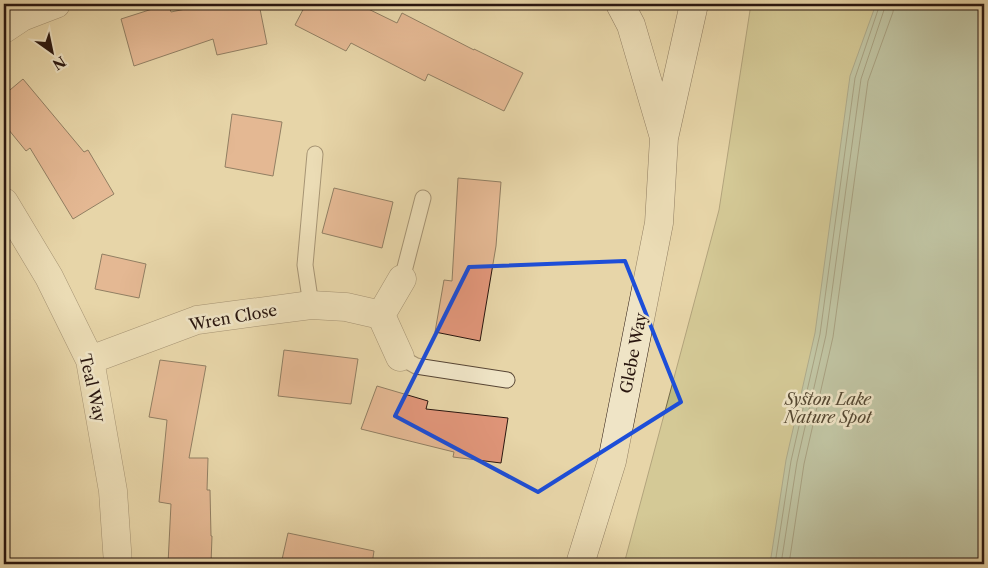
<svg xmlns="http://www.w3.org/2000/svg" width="988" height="568" viewBox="0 0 988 568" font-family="'Libre Caslon Text',serif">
<rect width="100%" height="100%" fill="#e7d5a8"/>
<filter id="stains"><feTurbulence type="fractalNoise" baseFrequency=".004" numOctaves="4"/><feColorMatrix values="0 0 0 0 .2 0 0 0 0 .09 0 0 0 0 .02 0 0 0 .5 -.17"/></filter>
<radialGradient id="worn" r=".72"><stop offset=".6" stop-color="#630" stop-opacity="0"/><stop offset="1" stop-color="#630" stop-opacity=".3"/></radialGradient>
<!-- green -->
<path fill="#bdbb82" stroke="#736848" d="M751,4h233v560h-360l95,-354z"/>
<!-- water -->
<path fill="#97b9a6" stroke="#6b786a" d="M876,4h108v560h-214l16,-104 29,-127 35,-257z"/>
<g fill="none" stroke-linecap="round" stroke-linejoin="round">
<!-- shore -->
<path stroke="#60685a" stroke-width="1" d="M775,564l16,-103 29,-127 35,-256 25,-74
M781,564l16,-102 29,-127 35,-256 25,-75
M789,564l15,-100 29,-127 35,-256 25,-69 1,-8"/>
</g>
<!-- building -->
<path fill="#e1967a" stroke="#29160f" d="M168,4l3,8 39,-8h49l8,40 -50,11 -4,-16 -79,27 -13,-47z
M306,4h52l39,19 5,-10 72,37v-1l49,24 -19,38 -76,-37 -3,7 -74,-38 -5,8 -51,-26z
M23,79l61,73 4,-2 26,44 -41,25 -43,-71 -4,3 -22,-27v-29z
M232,114l50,8 -9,54 -48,-9z
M458,178l43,4 -5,64 -16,95 -45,-9 9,-52 8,1z
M334,188l59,14 -11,46 -60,-15z
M102,254l44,10 -7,34 -44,-9z
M284,350l74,9 -7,45 -73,-8z
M160,360l46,6 -17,92h19l-1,32h3l1,46h1l-1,28h-43l3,-60 -12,-2 8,-82 -18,-3z
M377,386l51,15 -2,8 82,9 -7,45 -48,-6 1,-5 -93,-23z
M288,533l86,18 -2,13h-91z"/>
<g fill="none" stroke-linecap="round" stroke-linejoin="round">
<defs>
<path id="lane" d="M402,279l21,-81
M311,305l-6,-40 10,-111
M400,357l16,9 91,14"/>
<path id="street" d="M4,29l18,-12 34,-13
M4,202l45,75 41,83 23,131 5,73
M400,357l-19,-42 21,-36
M90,360l107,-40 114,-15 35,2 35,8"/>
<path id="secondary" d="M620,4l11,21 32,109
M580,564l32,-103 47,-238 5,-85 30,-134"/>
</defs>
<!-- lane casing -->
<use href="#lane" stroke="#584635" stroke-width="17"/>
<!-- street casing -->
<use href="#street" stroke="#584635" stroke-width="29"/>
<!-- secondary casing -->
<use href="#secondary" stroke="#29160f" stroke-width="29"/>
<!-- lane -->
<use href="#lane" stroke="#efe4c6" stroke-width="15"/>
<!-- street -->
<use href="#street" stroke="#efe4c6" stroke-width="28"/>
<!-- secondary -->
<use href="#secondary" stroke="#efe4c6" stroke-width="28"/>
</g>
<!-- marked area -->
<path d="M0 0H988V568H0ZM625,261l56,141 -143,90 -143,-76 74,-149z" fill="#e7d5a8" fill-opacity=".55" fill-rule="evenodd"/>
<path fill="none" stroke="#1d4ed8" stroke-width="4" stroke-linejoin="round" d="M625,261l56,141 -143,90 -143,-76 74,-149z"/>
<g text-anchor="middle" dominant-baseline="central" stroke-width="5" stroke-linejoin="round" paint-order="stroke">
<!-- street labels -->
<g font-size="16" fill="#29160f" stroke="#efe4c6">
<text transform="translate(233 317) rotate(-10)">Wren Close</text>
<text transform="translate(633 353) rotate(-79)">Glebe Way</text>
<text transform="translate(93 388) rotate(77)">Teal Way</text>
</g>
<!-- park labels -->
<g font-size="16" font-style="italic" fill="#554832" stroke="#efe4c6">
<text x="828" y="399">Syston Lake<tspan x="828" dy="18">Nature Spot</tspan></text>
</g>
</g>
<!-- margin -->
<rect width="988" height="568" fill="none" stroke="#e7d5a8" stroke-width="20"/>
<rect x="5" y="5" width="978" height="558" fill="none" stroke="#29160f" stroke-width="2.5"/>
<rect x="10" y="10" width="968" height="548" fill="none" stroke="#29160f"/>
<!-- north arrow -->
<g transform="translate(52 52) rotate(147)" stroke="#efe4c6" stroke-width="4" paint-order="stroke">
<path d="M0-4L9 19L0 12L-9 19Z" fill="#29160f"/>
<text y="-8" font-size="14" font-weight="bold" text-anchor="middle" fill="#29160f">N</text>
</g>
<rect width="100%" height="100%" filter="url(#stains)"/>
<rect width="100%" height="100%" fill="url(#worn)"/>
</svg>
